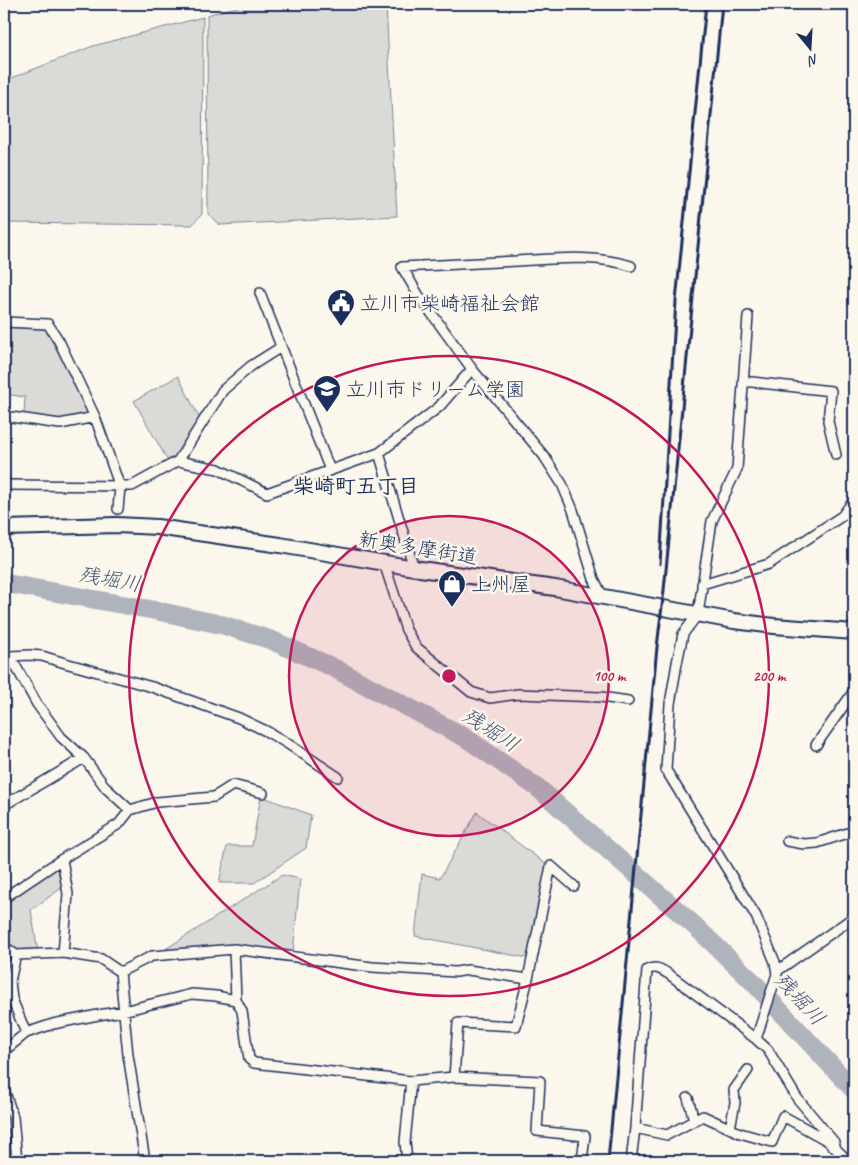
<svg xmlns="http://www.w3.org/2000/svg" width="858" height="1165" viewBox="0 0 858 1165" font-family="Caveat,'Klee One',sans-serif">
<rect width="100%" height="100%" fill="#fbf7ec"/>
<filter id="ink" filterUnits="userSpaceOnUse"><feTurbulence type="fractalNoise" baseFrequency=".02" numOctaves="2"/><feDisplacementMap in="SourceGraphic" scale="10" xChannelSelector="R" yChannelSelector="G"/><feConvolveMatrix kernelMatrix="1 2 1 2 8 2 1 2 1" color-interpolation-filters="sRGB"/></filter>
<g filter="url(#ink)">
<!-- green -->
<path fill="#dadad7" stroke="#7a849a" d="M248,4h138l11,212 -177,9 -12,-11 -1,-199z
M203,17l-1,197 -10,11 -188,-2v-142l89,-35z
M4,327l41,2 43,77 -3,9 -25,6 -36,-7 1,-17 -21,-3z
M178,376l22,43 -24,39 -7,5 -35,-62z
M261,796l50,19 -5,33 -52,35h-35l8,-37h25z
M477,812l70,53 -20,93 -112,-22 7,-62 18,4z
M56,864l7,23 -32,23 7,42 -19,2 -15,-10v-45z
M282,875l18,4 -7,74 -60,-9 -69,6z"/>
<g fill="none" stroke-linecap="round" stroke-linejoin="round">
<!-- river -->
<path stroke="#afb3bb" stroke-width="19" d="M4,583l154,28 65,14 48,15 61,27 134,71 72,50 158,139 57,55 101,108"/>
<defs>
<path id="street" d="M260,293l70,177
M4,322l44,2 11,17 36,76 25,70 -2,22
M743,381l88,10 -3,30 8,34
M4,416l56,8 35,-7
M379,453l35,115
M178,461l40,8 49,24 112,-40 60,-46 33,-38
M4,485l128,1 46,-25 45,-71 28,-24 30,-19
M384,563l22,67 10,17 55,45 19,6 28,-4 83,3 27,4
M702,584l67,-20 73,-48 12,-16
M603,597l-9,-18 -21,-69 -11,-26 -18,-28 -72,-87 -53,-73 -17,-29c38,-2 77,-4 115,-6 38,-2 77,-7 114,5
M10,656l27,48 24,33 23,21 22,30 24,22
M4,658l6,-2 20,-1 12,1 23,7 87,24 87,31 27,13 19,11 53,35
M816,745l38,-54
M4,805l80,-47
M787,841l17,3 13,-1 37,-12
M4,898l58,-39
M4,946l12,9 47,-2 38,6 19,13
M234,949l2,51
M63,953l5,-59 -6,-35 57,-35 11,-14 27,-8 57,-5 19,-12 30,8
M16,955l-6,26 2,18 14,34
M777,971l77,-54
M120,972l32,-16 82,-7 138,18 84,5 12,-2 60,9
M120,972l8,83 17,106
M756,1039l12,11 29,48 37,44
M4,1051l22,-18 27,-9 45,-9 25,-4 69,-17 24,2 20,4 6,11 7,48 5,4 157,18 43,-4 86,4 -3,50 48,5 -3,25
M454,1077l4,-54 58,3 12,-47 23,-113 23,20
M4,1089l9,28 4,44
M688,1098l6,22
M635,1128l32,7 36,-19 37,17 32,9 11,-26 45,25 20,20
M730,1128l5,-25 -1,-13 14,-20
M407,1161l-2,-19 6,-61
M631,1161l4,-33 12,-158c9,-5 15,0 23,5l86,64 21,-65 -2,-12 -19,-46 -90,-146 4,-66 7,-41 6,-29 15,-20 14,-93 25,-52 11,-153"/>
<path id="primary" d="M4,528l113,-3 40,2 123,18 140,24 135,19 179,33 40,5 80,6"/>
</defs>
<!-- street casing -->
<use href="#street" stroke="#1b2f5e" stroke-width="12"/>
<!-- primary casing -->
<use href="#primary" stroke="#1b2f5e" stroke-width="18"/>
<!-- street -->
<use href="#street" stroke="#fbf7ec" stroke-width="9"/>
<!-- primary -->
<use href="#primary" stroke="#fbf7ec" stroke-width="14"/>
<!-- rail -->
<path stroke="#1b2f5e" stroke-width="3" d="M660,564l16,-263 30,-297
M608,1161l49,-514 7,-57 58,-586"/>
</g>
</g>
<!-- distance rings -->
<circle cx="449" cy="676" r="160" fill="#c2185b" fill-opacity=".12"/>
<g fill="none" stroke="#c2185b" stroke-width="2.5">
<circle cx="449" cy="676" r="160"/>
<circle cx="449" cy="676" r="320"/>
</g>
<!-- icons -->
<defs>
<symbol id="civic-pin" viewBox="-11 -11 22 30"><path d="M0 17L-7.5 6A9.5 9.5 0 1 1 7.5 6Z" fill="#1b2f5e" stroke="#fbf7ec"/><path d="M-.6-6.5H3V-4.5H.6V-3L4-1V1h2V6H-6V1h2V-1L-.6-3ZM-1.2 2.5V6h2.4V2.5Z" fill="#fff"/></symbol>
<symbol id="school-pin" viewBox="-11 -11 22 30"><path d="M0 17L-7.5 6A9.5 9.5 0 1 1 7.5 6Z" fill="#1b2f5e" stroke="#fbf7ec"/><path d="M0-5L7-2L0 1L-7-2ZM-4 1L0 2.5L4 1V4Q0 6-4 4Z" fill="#fff"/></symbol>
<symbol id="shop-pin" viewBox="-11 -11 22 30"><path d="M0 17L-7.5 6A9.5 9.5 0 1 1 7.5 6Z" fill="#1b2f5e" stroke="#fbf7ec"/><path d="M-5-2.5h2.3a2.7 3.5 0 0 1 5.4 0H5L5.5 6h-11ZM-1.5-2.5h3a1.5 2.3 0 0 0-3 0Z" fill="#fff"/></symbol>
</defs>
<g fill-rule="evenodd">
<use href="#civic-pin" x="325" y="287" width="32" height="43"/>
<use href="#school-pin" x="311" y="373" width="32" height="43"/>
<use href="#shop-pin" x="436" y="568" width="32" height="43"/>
</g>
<g text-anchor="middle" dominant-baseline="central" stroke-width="5" stroke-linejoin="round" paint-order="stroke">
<!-- poi labels -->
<g font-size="20" fill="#1b2f5e" stroke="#fbf7ec" text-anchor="start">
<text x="360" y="303">立川市柴崎福祉会館</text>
<text x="346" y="389">立川市ドリーム学園</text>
<text x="471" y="584">上州屋</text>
</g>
<!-- street labels -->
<g font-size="20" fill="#1b2f5e" stroke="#fbf7ec">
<text transform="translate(418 548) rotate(9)">新奥多摩街道</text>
</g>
<!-- neighbourhood labels -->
<g font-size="21" font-weight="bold" fill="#1b2f5e" stroke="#fbf7ec">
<text x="356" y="486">柴崎町五丁目</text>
</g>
<!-- water labels -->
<g font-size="21" font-style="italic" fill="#47577a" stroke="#fbf7ec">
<text transform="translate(110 579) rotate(10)">残堀川</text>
<text transform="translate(491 730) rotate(33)">残堀川</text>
<text transform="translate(800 999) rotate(47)">残堀川</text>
</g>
</g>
<circle cx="449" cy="676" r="8" fill="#c2185b" stroke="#fbf7ec" stroke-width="2.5"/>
<g font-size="15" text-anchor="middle" font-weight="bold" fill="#c2185b" stroke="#fbf7ec" stroke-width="5" stroke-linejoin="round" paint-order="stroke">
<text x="609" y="681">100 m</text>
<text x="769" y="681">200 m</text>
</g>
<!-- margin -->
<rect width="858" height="1165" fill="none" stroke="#fbf7ec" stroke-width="20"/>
<rect x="10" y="10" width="838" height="1145" fill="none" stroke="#1b2f5e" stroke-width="2" filter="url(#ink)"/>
<!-- north arrow -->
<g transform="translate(810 48) rotate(162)" stroke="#fbf7ec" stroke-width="4" paint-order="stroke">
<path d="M0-4L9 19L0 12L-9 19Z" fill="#1b2f5e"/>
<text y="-8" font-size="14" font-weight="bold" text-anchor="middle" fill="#1b2f5e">N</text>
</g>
</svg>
